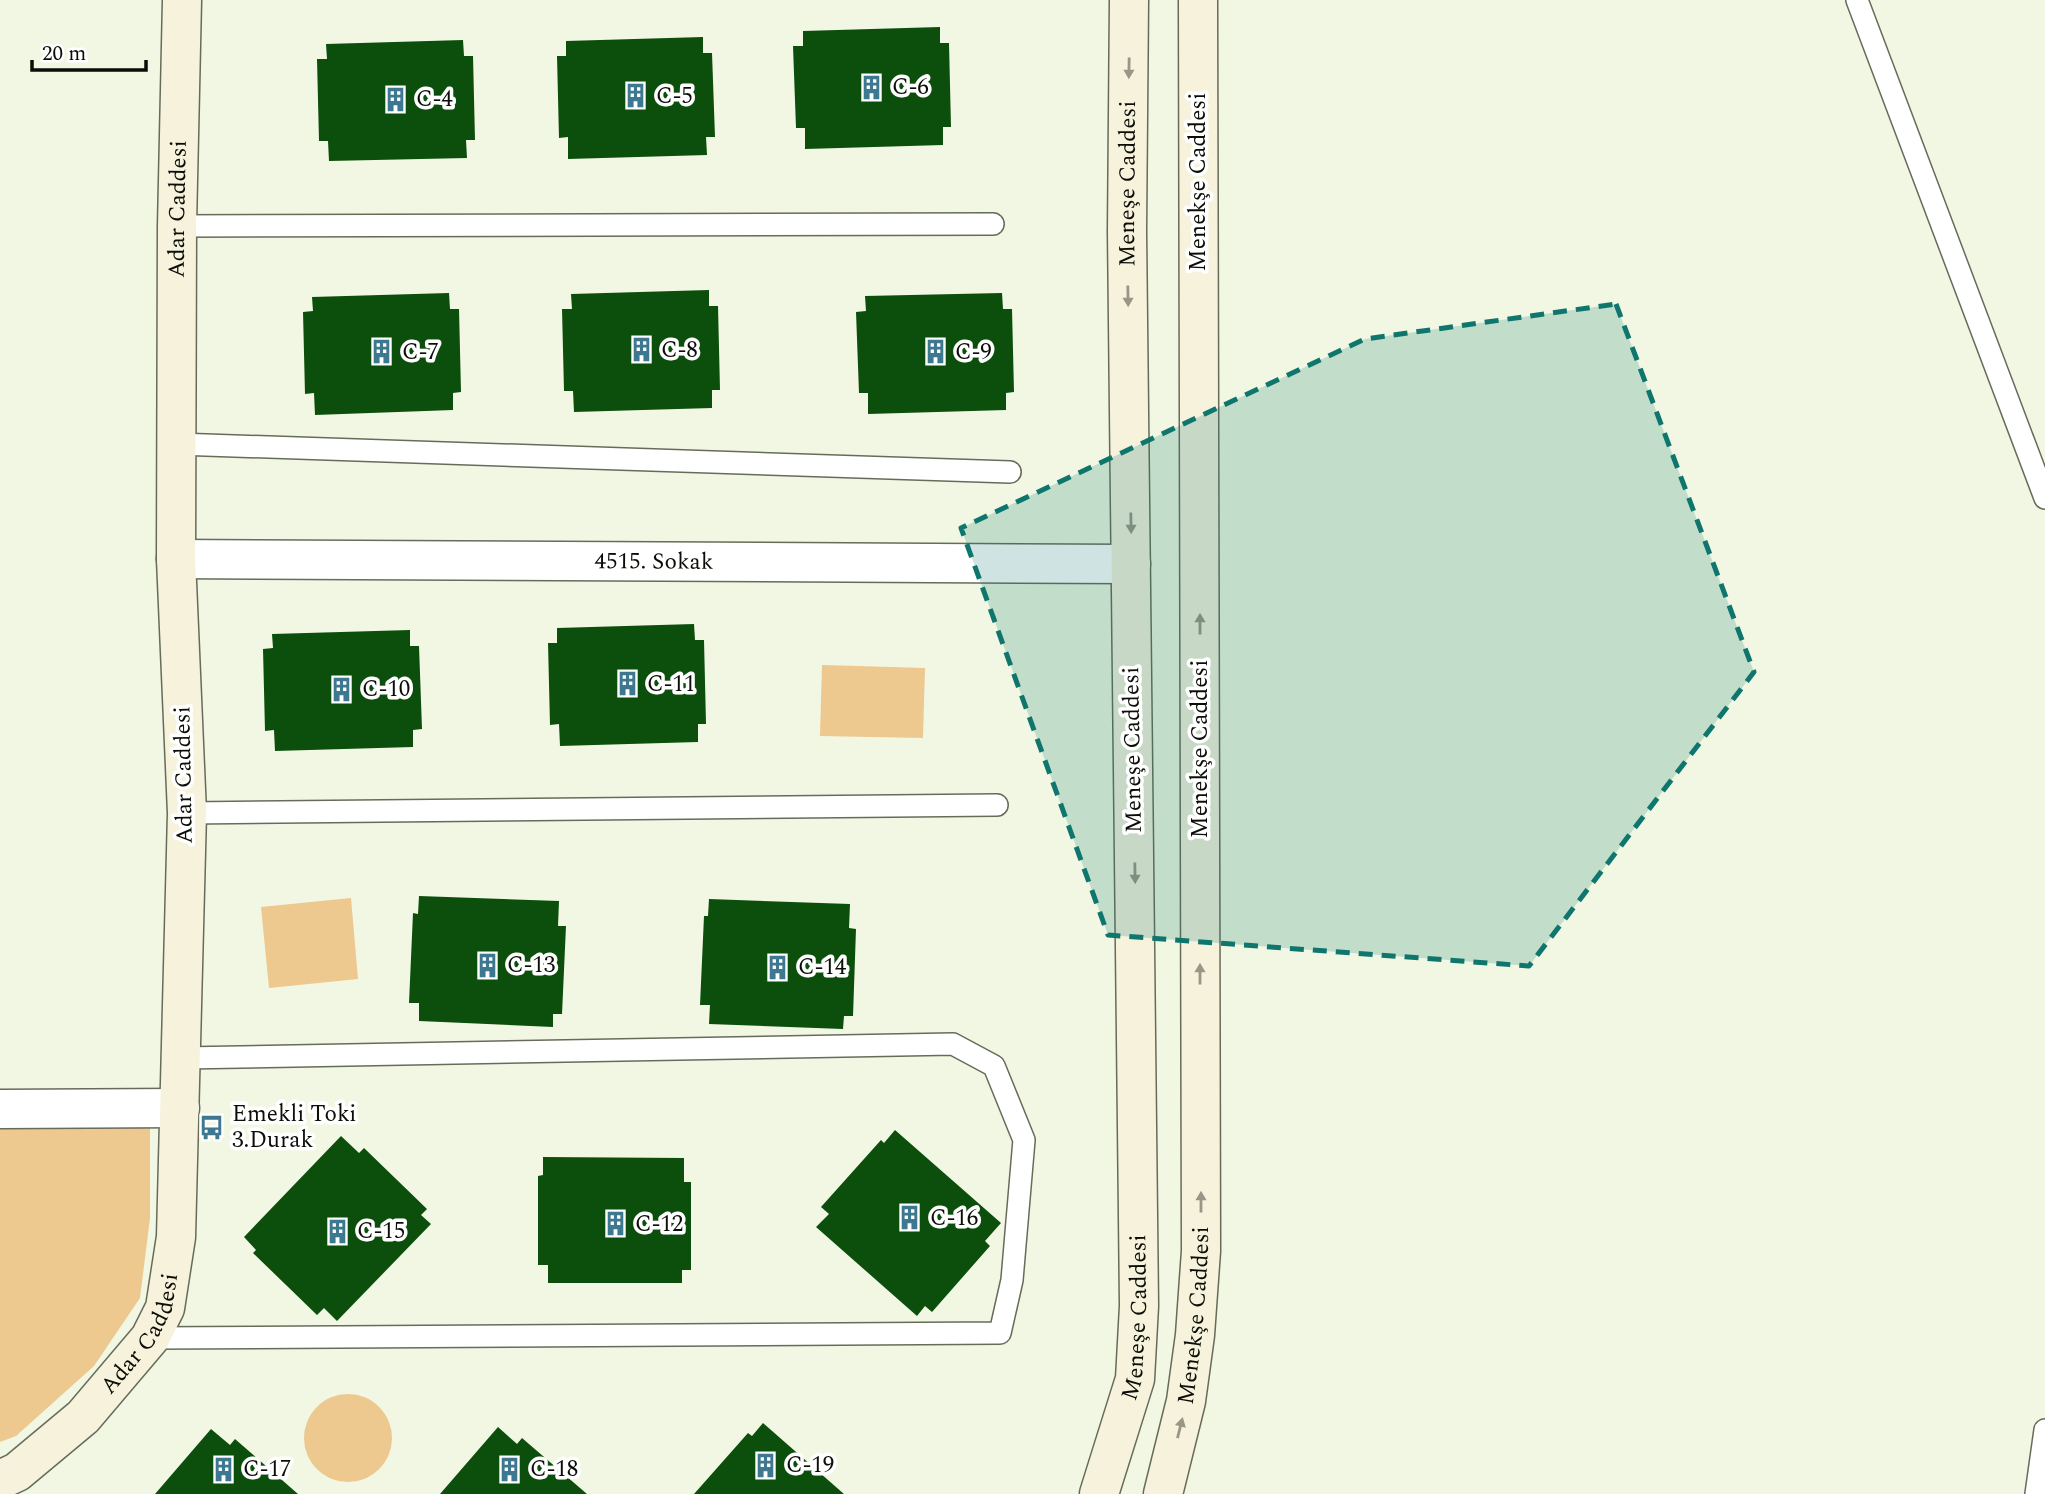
<svg xmlns="http://www.w3.org/2000/svg" width="2045" height="1494" viewBox="0 0 2045 1494" font-family="Spectral,serif">
<rect width="100%" height="100%" fill="#f1f7e3"/>
<!-- green -->
<path fill="#edc88f" d="M822,665l103,3 -2,70 -103,-2z
M351,898l7,81 -89,9 -8,-81z
M150,1126v92l-10,80 -46,68 -78,70 -16,6v-314z
M304 1438a44 44 0 1 1 88 0a44 44 0 1 1-88 0Z"/>
<!-- building -->
<path fill="#0c4e0c" d="M940,27v16h9l2,84h-8v18l-138,4v-21h-9l-3,-82h10v-15z
M703,37v16h9l3,84h-9l1,18 -139,4v-22l-9,1 -2,-82h9v-15z
M463,40l1,16h9l2,84h-9l1,18 -138,3 -1,-20h-9l-2,-82h10l-1,-15z
M709,290v16h9l2,84h-8v18l-138,4 -1,-21h-9l-2,-82h10l-1,-15z
M449,293l1,16h9l2,83 -8,1v17l-138,5 -1,-22 -9,1 -2,-82 10,-1 -1,-14z
M1002,293l1,16h9l2,83 -8,1v17l-138,4v-21h-9l-3,-81 10,-1 -1,-15z
M694,624l1,16h9l2,84h-8v18l-138,4 -1,-22 -9,1 -2,-82h9v-15z
M410,630v16h9l3,83 -9,1v17l-138,4 -1,-21 -9,1 -2,-82 10,-1 -1,-14z
M419,896l140,5 -1,25h8l-4,88h-9v13l-134,-6v-18h-10l4,-90 5,1z
M709,899l141,5 -1,24 7,1 -3,87h-9l-1,13 -134,-5 1,-19h-10l4,-89h4z
M895,1130l106,93 -16,18 5,5 -58,66 -7,-6 -8,10 -101,-89 13,-13 -8,-7 60,-67 3,3z
M341,1136l18,17 5,-5 63,61 -6,6 10,9 -94,97 -13,-13 -7,7 -64,-62 3,-3 -12,-13z
M543,1157l141,1v24h7v88h-9v13h-134v-18h-10v-89l5,-1z
M763,1423l81,71h-150l54,-61 4,3z
M498,1427l19,17 5,-6 65,56h-147z
M211,1429l19,16 5,-6 63,55h-143z"/>
<g fill="none" stroke-linecap="round" stroke-linejoin="round">
<defs>
<path id="lane" d="M1857,0l188,498
M177,226l816,-2
M177,444l833,28
M187,813l810,-8
M150,1338l850,-5 12,-53 12,-140 -30,-74 -41,-22 -771,14
M2036,1494l9,-64"/>
<g id="street">
<path id="s1" d="M176,559l955,5"/>
<path d="M0,1109l180,-1"/>
</g>
<g id="secondary">
<path id="s2" d="M0,1480l17,-8 66,-55 67,-79 15,-30 11,-71 11,-424 -11,-254 1,-333 5,-226"/>
<path id="s3" d="M1099,1494l36,-115 4,-73 -12,-1075 2,-231"/>
<path id="s4" d="M1163,1494l23,-93 9,-66 6,-84 -3,-1251"/>
</g>
</defs>
<!-- lane casing -->
<use href="#lane" stroke="#666c5a" stroke-width="24"/>
<!-- street casing -->
<use href="#street" stroke="#666c5a" stroke-width="41"/>
<!-- secondary casing -->
<use href="#secondary" stroke="#666c5a" stroke-width="41"/>
<!-- lane -->
<use href="#lane" stroke="#fff" stroke-width="21"/>
<!-- street -->
<use href="#street" stroke="#fff" stroke-width="38"/>
<!-- secondary -->
<use href="#secondary" stroke="#f6f2dc" stroke-width="38"/>
</g>
<!-- one-way arrows -->
<defs><path id="oneway-solid" d="M-6-.8H1V-3.2L6.5 0L1 3.2V.8H-6Z" transform="scale(1.75)"/></defs>
<g fill="#989687">
<use href="#oneway-solid" transform="translate(1129 68) rotate(91)"/>
<use href="#oneway-solid" transform="translate(1128 296) rotate(89)"/>
<use href="#oneway-solid" transform="translate(1131 523) rotate(89)"/>
<use href="#oneway-solid" transform="translate(1200 624) rotate(-90)"/>
<use href="#oneway-solid" transform="translate(1135 873) rotate(89)"/>
<use href="#oneway-solid" transform="translate(1200 974) rotate(-90)"/>
<use href="#oneway-solid" transform="translate(1201 1202) rotate(-90)"/>
<use href="#oneway-solid" transform="translate(1180 1428) rotate(-76)"/>
</g>
<!-- marked area -->
<path fill="#0f766e" fill-opacity="0.2" stroke="#0f766e" stroke-width="5" stroke-dasharray="14 9" stroke-linejoin="round" d="M1616,304l138,368 -225,294 -421,-31 -147,-407 404,-189z"/>
<!-- icons -->
<defs>
<symbol id="building-bare" viewBox="-9 -9 18 18"><path d="M-4-6H4V6H1V3H-1V6H-4ZM-2.5-4.3h1.7v1.8h-1.7ZM.8-4.3h1.7v1.8H.8ZM-2.5-1h1.7V.8h-1.7ZM.8-1h1.7V.8H.8Z" fill="#3d7790" stroke="#fff" stroke-width="2.5" paint-order="stroke"/></symbol>
<symbol id="bus-bare" viewBox="-9 -9 18 18"><path d="M-5-6H5V4H4V6H2V4H-2V6H-4V4H-5ZM-3.5-4V0h7V-4ZM-3.5 1.2v1.5H-2V1.2ZM2 1.2v1.5H3.5V1.2Z" fill="#3d7790" stroke="#fff" stroke-width="2.5" paint-order="stroke"/></symbol>
</defs>
<g fill-rule="evenodd">
<use href="#building-bare" x="854" y="70" width="35" height="35"/>
<use href="#building-bare" x="618" y="78" width="35" height="35"/>
<use href="#building-bare" x="378" y="82" width="35" height="35"/>
<use href="#building-bare" x="624" y="332" width="35" height="35"/>
<use href="#building-bare" x="364" y="334" width="35" height="35"/>
<use href="#building-bare" x="918" y="334" width="35" height="35"/>
<use href="#building-bare" x="610" y="666" width="35" height="35"/>
<use href="#building-bare" x="324" y="672" width="35" height="35"/>
<use href="#building-bare" x="470" y="948" width="35" height="35"/>
<use href="#building-bare" x="760" y="950" width="35" height="35"/>
<use href="#bus-bare" x="194" y="1110" width="35" height="35"/>
<use href="#building-bare" x="892" y="1200" width="35" height="35"/>
<use href="#building-bare" x="598" y="1206" width="35" height="35"/>
<use href="#building-bare" x="320" y="1214" width="35" height="35"/>
<use href="#building-bare" x="748" y="1448" width="35" height="35"/>
<use href="#building-bare" x="206" y="1452" width="35" height="35"/>
<use href="#building-bare" x="492" y="1452" width="35" height="35"/>
</g>
<g text-anchor="middle" dominant-baseline="central" stroke-width="7" stroke-linejoin="round" paint-order="stroke">
<!-- poi labels -->
<g font-size="23" fill="#0b0d07" stroke="#fff" text-anchor="start">
<text x="892" y="87">C-6</text>
<text x="656" y="96">C-5</text>
<text x="416" y="99">C-4</text>
<text x="661" y="350">C-8</text>
<text x="402" y="352">C-7</text>
<text x="955" y="352">C-9</text>
<text x="647" y="684">C-11</text>
<text x="362" y="689">C-10</text>
<text x="507" y="965">C-13</text>
<text x="798" y="967">C-14</text>
<text x="232" y="1114">Emekli Toki<tspan x="232" dy="26">3.Durak</tspan></text>
<text x="930" y="1218">C-16</text>
<text x="635" y="1224">C-12</text>
<text x="357" y="1231">C-15</text>
<text x="786" y="1465">C-19</text>
<text x="243" y="1469">C-17</text>
<text x="530" y="1469">C-18</text>
</g>
<!-- street labels -->
<g font-size="23" fill="#0b0d07" stroke="#fff">
<text transform="translate(1198 182) rotate(-90)">Menekşe Caddesi</text>
<text stroke="none"><textPath href="#s3" startOffset="1316">Meneşe Caddesi</textPath></text>
<text stroke="none"><textPath href="#s2" startOffset="1342">Adar Caddesi</textPath></text>
<text stroke="none"><textPath href="#s1" startOffset="478">4515. Sokak</textPath></text>
<text transform="translate(1200 749) rotate(-90)">Menekşe Caddesi</text>
<text transform="translate(1133 750) rotate(-91)">Meneşe Caddesi</text>
<text transform="translate(184 775) rotate(-91)">Adar Caddesi</text>
<text stroke="none"><textPath href="#s4" startOffset="182">Menekşe Caddesi</textPath></text>
<text stroke="none"><textPath href="#s3" startOffset="182">Meneşe Caddesi</textPath></text>
<text stroke="none"><textPath href="#s2" startOffset="208">Adar Caddesi</textPath></text>
</g>
</g>
<!-- scale -->
<path d="M32 60v10h114v-10" fill="none" stroke="#0b0d07" stroke-width="3.5"/>
<text x="42" y="60" font-size="21" fill="#0b0d07" stroke="#ffffff" stroke-width="5" paint-order="stroke">20 m</text>
</svg>
